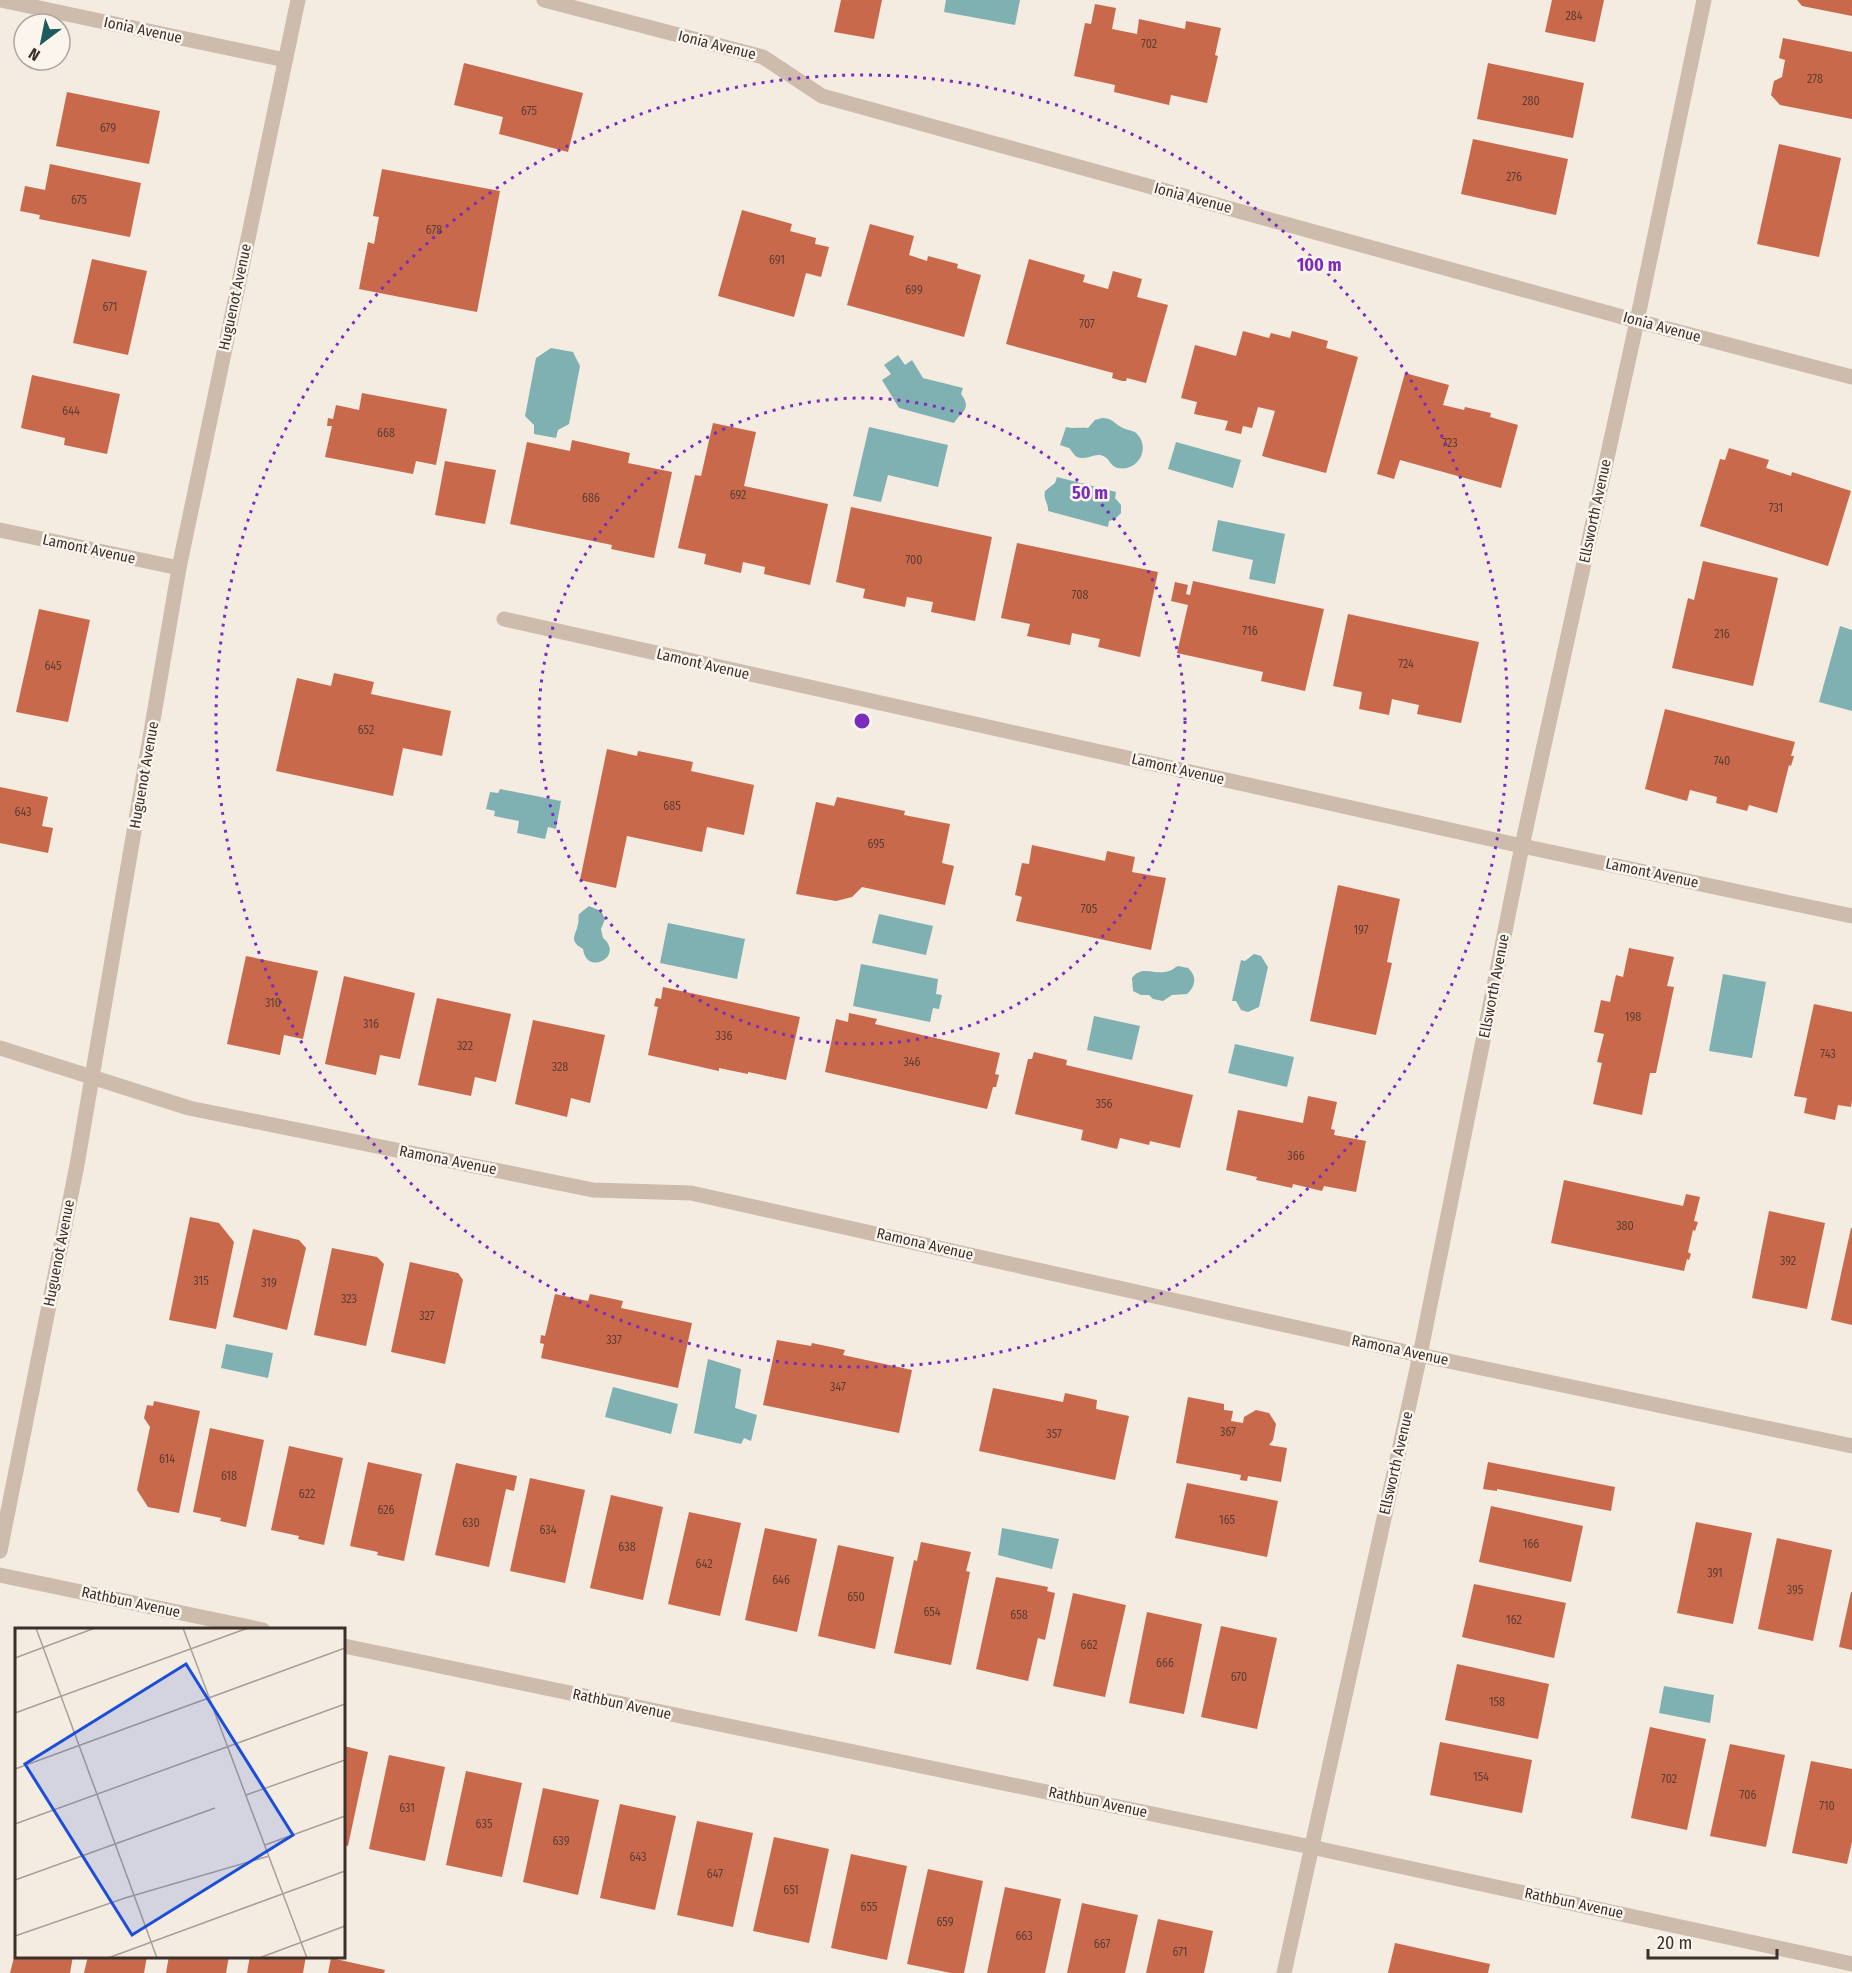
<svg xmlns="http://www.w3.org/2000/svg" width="1852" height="1973" viewBox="0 0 1852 1973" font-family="'Fira Sans Condensed',sans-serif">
<rect width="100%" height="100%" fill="#f4ebe1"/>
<!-- water -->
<path fill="#7fb0b2" d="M946,0h74l-5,25 -71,-13z
M551,348l22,4 7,14 -11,58 -11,6 -2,8 -22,-4v-9l-9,-9 11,-58z
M898,355l7,10 7,-5 11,18 40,10 -2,6c12,16 -1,18 -7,29l-55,-15 -17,-28 9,-6 -7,-9z
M1102,418c10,0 12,5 19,9 6,4 12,2 17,8 12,14 0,37 -20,33 -7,-1 -8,-8 -13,-11 -8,-5 -14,1 -22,1 -9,0 -9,-5 -14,-10 -1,0 -8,-3 -9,-3l6,-18c8,2 13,0 22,1l7,-8z
M869,427l79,18 -10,42 -50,-12 -7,27 -28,-6z
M1176,442l65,18 -8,28 -65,-19z
M1057,477l59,15 -1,6 6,7v8l-6,6 -6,2 -1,6 -60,-16c1,-7 -5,-11 -3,-20l10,-8z
M1218,520l67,14 -10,50 -26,-5 4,-19 -41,-9z
M1840,626l12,4v81l-33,-9z
M500,789l61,12 -5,28 -8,-2 -3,12 -28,-6 2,-12 -25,-5 1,-5 -9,-2 4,-17 8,1z
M589,906l12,5 4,8 -4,10 2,9c22,18 -16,39 -20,11 -15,-8 -7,-14 -5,-25 1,-3 0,-6 1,-10z
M879,914l54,12 -7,29 -54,-12z
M668,923l77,16 -8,40 -77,-16z
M1254,954l7,2 7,11 -9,40 -11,5 -7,-2 -5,-9h-4l9,-41 4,1z
M861,964l77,15 -2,15 6,1 -3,14 -6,-1 -3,14 -77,-16z
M1178,966l10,2c9,8 8,18 -1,26l-15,1 -9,6 -10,-2 -4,-4h-8l-8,-4 -1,-13c10,-14 23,-2 37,-7 4,-1 6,-4 9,-5z
M1723,974l43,8 -14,76 -43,-7z
M1094,1016l46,10 -8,34 -45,-10z
M1235,1044l59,13 -7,30 -59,-14z
M226,1344l47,9 -5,25 -47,-10z
M708,1359l33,10 -6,39 22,7 -6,26 -7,-3 -3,6 -47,-11z
M613,1387l65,17 -7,30 -66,-17z
M1002,1528l57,11 -7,30 -54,-14z
M1664,1686l50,9 -4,28 -51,-10z"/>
<!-- building -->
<path fill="#c8694b" d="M841,0h41l-8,39 -40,-7z
M1552,0h52l-9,42 -50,-10z
M1797,0h55v16l-50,-10z
M1095,4l21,4 -4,21 25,5 2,-15 46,10 1,-8 35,7 -6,27 3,1 -11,47 -36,-8 -2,10 -55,-13 1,-7 -41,-9 11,-53 6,1z
M1783,38l69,14v67l-72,-14 -9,-10 3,-14 8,-4 3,-17 -6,-2z
M464,63l119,30 -15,59 -69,-18 4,-17 -49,-12z
M1488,63l96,20 -11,55 -96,-19z
M67,92l93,19 -11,53 -93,-18z
M1473,139l95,20 -12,56 -95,-21z
M1779,144l62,14 -22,99 -62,-13z
M50,164l91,19 -11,54 -91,-18 1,-4 -20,-4 5,-25 20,4z
M382,169l118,22 -23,121 -118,-23 9,-47 6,2 5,-27 -6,-1z
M742,210l50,14 -2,7 26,7 -1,6 14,3 -8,30 -15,-4 -12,44 -76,-21z
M870,224l44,12 -5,19 18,6 1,-5 30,8 -1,4 24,7 -17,62 -117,-32z
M92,259l55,12 -19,84 -55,-12z
M1029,259l56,16 -2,7 25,7 5,-18 29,8 -5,18 31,8 -22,78 -19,-5 -1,3h-4l-10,-3 1,-5 -107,-29z
M1243,331l26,7 2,-5 19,5 2,-7 36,10 -2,7 32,9 -32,116 -64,-17 13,-45 -17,-4 -6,21 -9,-2 -2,8 -16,-4 3,-9 -34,-7 3,-12 -16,-4 14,-53 41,11z
M1405,373l44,12 -6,20 21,5 1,-3 26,6 -1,4 28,8 -17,63 -101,-28 -6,19 -17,-5z
M32,375l88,19 -13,60 -43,-9 1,-7 -44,-10z
M362,393l85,16 -11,56 -20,-4 -3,13 -88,-17 7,-31h-5l1,-8 5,1 3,-14 23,5z
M713,423l43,9 -12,54 84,18 -18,81 -46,-11 1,-7 -22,-5 -2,11 -37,-9 2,-10 -28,-6 17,-73 6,1z
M572,440l58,13 -2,10 44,9 -18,86 -43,-9 1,-4 -102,-21 17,-82 43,9z
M1729,448l40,12 -3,8 25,8 1,-4 59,19 -23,75 -128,-40 20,-67 5,1z
M445,461l51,9 -11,54 -50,-9z
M851,507l141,30 -17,84 -44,-9 2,-10 -26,-5 -2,10 -42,-9 2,-9 -29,-7z
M1017,543l141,29 -18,85 -42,-10 2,-8 -28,-6 -2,12 -43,-9 3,-12 -29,-6z
M1703,561l75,17 -25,108 -81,-18 16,-70 6,2z
M1193,581l131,28 -19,82 -44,-10 2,-9 -86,-19 11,-48 -17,-4 4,-19 13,3 -2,9 4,1z
M39,609l51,11 -22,102 -52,-10z
M1348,614l131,28 -18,81 -44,-9 2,-9 -27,-6 -3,16 -30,-6 3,-17 -29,-6z
M334,673l40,9 -3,12 80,17 -9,45 -39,-8 -10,48 -117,-25 21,-93 34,8z
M1665,709l130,33 -4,14h3l-3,10 -2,-1 -12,48 -28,-8 -2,6 -31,-8 1,-6 -27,-7 -3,11 -42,-12z
M607,749l30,7 1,-5 55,11 -2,9 63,14 -10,50 -37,-8 -5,25 -75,-16 -11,52 -36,-8z
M0,787l48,10 -6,29 11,2 -5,25 -48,-10z
M837,797l68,14 -1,4 46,9 -8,39 12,3 -9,39 -83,-18 -10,10 -16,4 -40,-7 20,-92 18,4z
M1032,845l73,16 2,-10 28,6 -3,15 34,6 -15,72 -135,-29 6,-24 -7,-2 7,-32 7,1z
M1338,885l62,14 -13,63 5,1 -16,72 -66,-14z
M1629,948l45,9 -7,29 7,1 -18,86h-6l-8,42 -49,-11 9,-41 -5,-1 7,-28 -10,-2 7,-32 9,2 6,-27 7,2z
M246,956l72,15 -15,68 -19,-4 -4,20 -53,-11z
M344,976l71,17 -15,66 -20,-4 -4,20 -51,-11z
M663,987l137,30 -14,63 -38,-8v2l-29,-6v3l-71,-16 10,-48 -4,-1 2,-8 5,1z
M437,998l74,16 -15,68 -21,-5 -4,19 -53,-11z
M1814,1004l38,8v88l-1,7 -13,-2 -3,15 -31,-7 3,-15 -13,-2z
M849,1013l28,6 -2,5 125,29 -5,21 4,1 -3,12h-3l-6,22 -162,-37 11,-53 12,3z
M533,1020l72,15 -15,68 -19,-5 -4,19 -52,-13z
M1034,1052l33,8 -1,5 127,30 -13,53 -30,-7 -1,4 -29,-7 -3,11 -36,-9 2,-10 -68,-16 13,-55h4z
M1308,1096l29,6 -6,27 4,1 -1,5 32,6 -10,51 -32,-6 -2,5 -29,-7 -1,4 -36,-8 1,-3 -31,-7 12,-60 65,13z
M1564,1180l119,26 3,-12 14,3 -6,24 4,1 -3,9 -2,-1 -5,22 3,2 -2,6 -2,-1 -3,12 -133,-28z
M1769,1211l56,12 -18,86 -55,-11z
M190,1217l29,6 15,19 -18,87 -47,-9z
M1851,1228h1v97l-21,-5z
M253,1229l46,11 7,8 -19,82 -54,-13z
M332,1248l45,9 7,7 -18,82 -52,-11z
M410,1262l48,11 5,7 -18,84 -54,-12z
M555,1294l33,7 2,-7 33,7 -2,7 71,15 -14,65 -137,-30 3,-14 -4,-1 1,-8 4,1z
M777,1340l34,6 1,-3 33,7 -2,5 69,15 -13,63 -136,-28z
M993,1388l70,14 2,-9 32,7 -1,9 33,7 -14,64 -136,-29z
M1188,1397l36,7v6l9,1 -2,10 12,2 1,-6 12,-7 13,3 7,11 -3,16 -4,5 18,3 -6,34 -33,-6 -1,5 -7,-1 1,-5 -65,-12z
M154,1401l46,10 -21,102 -31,-6 -11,-17 13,-63 -6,-9 3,-13 6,1z
M210,1428l54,12 -18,87 -26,-6 1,-3 -28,-6z
M289,1446l54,12 -19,87 -26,-6 1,-3 -28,-6z
M368,1462l54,12 -18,87 -27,-6 1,-3 -28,-6z
M1488,1462l127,25 -4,24 -114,-22v2l-14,-2z
M456,1463l61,13 -3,15 -8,-2 -17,78 -54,-12z
M530,1478l55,12 -20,93 -55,-12z
M1187,1483l91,18 -11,56 -92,-19z
M611,1495l52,12 -20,93 -53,-12z
M1491,1506l92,20 -12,56 -92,-20z
M689,1512l52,11 -21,93 -52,-12z
M1696,1522l56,11 -19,91 -56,-11z
M765,1528l52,11 -20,93 -52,-12z
M1777,1538l55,12 -19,91 -55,-12z
M921,1542l50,10 -5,19 4,1 -19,93 -57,-12 20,-93 3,1z
M838,1545l56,12 -19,92 -57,-13z
M996,1577l52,10 -1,4 8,2 -10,47 -7,-2 -10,43 -52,-12z
M1474,1584l92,19 -12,55 -92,-21z
M1851,1592h1v58l-13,-3z
M1073,1593l53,12 -21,92 -52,-11z
M1147,1612l55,12 -18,90 -55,-11z
M1221,1626l56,12 -20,91 -56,-12z
M1457,1664l92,20 -11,55 -93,-19z
M1650,1727l56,12 -19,91 -56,-12z
M1440,1742l92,18 -10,53 -92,-18z
M1730,1744l55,11 -19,92 -56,-11z
M344,1746l24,6 -20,94 -4,-1z
M389,1755l56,12 -20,94 -56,-12z
M1811,1761l41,8v73l-5,22 -55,-11z
M466,1771l56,12 -20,94 -56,-12z
M543,1788l56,12 -21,95 -55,-13z
M620,1804l56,12 -21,94 -55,-12z
M697,1821l56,12 -20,94 -56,-12z
M774,1837l55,12 -20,94 -56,-12z
M851,1854l56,12 -20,94 -56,-12z
M928,1869l55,12 -19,92h-13l-44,-9z
M1005,1887l56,12 -16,74h-58z
M1082,1903l56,12 -13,58h-58z
M1158,1919l55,12 -9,42h-58z
M1395,1943l95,21 -2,9h-100z
M16,1950v6h57l-3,17h-60z
M88,1956h59l-3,17h-60z
M169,1956h60l-3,17h-60z
M250,1956h56l-3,17h-56z
M331,1958l54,12 -1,3h-56z"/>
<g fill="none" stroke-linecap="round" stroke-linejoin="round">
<!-- minor -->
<path stroke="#cdbbac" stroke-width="15" d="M1,0l284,60
M544,0l219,57 59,39 815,225 215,56
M0,530l179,38
M504,619l1018,227 330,70
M0,1048l189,60 404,82 98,3 729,162 432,91
M0,1575l263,55
M344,1646l967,201 541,117
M1284,1973l136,-618 102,-509 115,-525 67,-321"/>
<!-- tertiary -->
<path stroke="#cdbbac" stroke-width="15" d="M0,1551l77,-386 102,-597 119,-568"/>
</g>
<!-- distance rings -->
<g fill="none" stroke="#7b2cbf" stroke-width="3" stroke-dasharray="3 6">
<circle cx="862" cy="721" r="323"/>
<circle cx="862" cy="721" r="646"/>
</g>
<g text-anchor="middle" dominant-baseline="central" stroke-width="5" stroke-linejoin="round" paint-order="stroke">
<!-- number labels -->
<g font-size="12" fill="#5e3e33">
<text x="1574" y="16">284</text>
<text x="1149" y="44">702</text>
<text x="1815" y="79">278</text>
<text x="1531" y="101">280</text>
<text x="529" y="111">675</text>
<text x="108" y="128">679</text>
<text x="1514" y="177">276</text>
<text x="79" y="200">675</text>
<text x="434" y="230">678</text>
<text x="777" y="260">691</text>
<text x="914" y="290">699</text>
<text x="110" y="307">671</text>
<text x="1087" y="324">707</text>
<text x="71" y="411">644</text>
<text x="386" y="433">668</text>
<text x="1450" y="443">723</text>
<text x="738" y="495">692</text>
<text x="591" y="498">686</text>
<text x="1776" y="508">731</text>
<text x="914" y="560">700</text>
<text x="1080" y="595">708</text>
<text x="1250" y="631">716</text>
<text x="1722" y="634">216</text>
<text x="1406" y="664">724</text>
<text x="53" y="666">645</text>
<text x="366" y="730">652</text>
<text x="1722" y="761">740</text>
<text x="672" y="806">685</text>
<text x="23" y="812">643</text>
<text x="876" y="844">695</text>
<text x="1089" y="909">705</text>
<text x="1361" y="930">197</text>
<text x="273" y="1003">310</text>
<text x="1633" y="1017">198</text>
<text x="371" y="1024">316</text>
<text x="724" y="1036">336</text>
<text x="465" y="1046">322</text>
<text x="1828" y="1054">743</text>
<text x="912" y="1062">346</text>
<text x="560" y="1067">328</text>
<text x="1104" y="1104">356</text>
<text x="1296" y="1156">366</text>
<text x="1625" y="1226">380</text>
<text x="1788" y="1261">392</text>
<text x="201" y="1281">315</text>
<text x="269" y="1283">319</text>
<text x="349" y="1299">323</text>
<text x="427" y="1316">327</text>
<text x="614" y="1340">337</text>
<text x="838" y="1387">347</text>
<text x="1228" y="1432">367</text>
<text x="1054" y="1434">357</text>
<text x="167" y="1459">614</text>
<text x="229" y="1476">618</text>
<text x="307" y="1494">622</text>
<text x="386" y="1510">626</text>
<text x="1227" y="1520">165</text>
<text x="471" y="1523">630</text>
<text x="548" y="1530">634</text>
<text x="1531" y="1544">166</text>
<text x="627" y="1547">638</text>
<text x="704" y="1564">642</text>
<text x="1715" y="1573">391</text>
<text x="781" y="1580">646</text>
<text x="1795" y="1590">395</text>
<text x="856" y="1597">650</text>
<text x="932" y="1612">654</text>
<text x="1019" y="1615">658</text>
<text x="1514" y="1620">162</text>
<text x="1089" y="1645">662</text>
<text x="1165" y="1663">666</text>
<text x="1239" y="1677">670</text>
<text x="1497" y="1702">158</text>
<text x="1481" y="1777">154</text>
<text x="1669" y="1779">702</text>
<text x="1748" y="1795">706</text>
<text x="1827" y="1806">710</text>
<text x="407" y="1808">631</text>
<text x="484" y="1824">635</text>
<text x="561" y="1841">639</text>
<text x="638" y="1857">643</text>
<text x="715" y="1874">647</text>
<text x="791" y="1890">651</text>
<text x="869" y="1907">655</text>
<text x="945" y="1922">659</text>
<text x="1024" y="1936">663</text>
<text x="1102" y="1944">667</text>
<text x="1180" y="1952">671</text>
</g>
<!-- street labels -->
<g font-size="15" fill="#3b302b" stroke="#fbf5ee">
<text transform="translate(143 30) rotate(12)">Ionia Avenue</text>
<text transform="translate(717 45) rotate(14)">Ionia Avenue</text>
<text transform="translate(1193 198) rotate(15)">Ionia Avenue</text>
<text transform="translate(235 297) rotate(-78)">Huguenot Avenue</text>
<text transform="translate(1662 327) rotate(15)">Ionia Avenue</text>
<text transform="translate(1595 511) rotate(-78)">Ellsworth Avenue</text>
<text transform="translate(89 549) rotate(12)">Lamont Avenue</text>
<text transform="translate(703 664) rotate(13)">Lamont Avenue</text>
<text transform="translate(1178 769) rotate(13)">Lamont Avenue</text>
<text transform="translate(144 775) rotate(-80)">Huguenot Avenue</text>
<text transform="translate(1652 873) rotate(12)">Lamont Avenue</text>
<text transform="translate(1494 986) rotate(-79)">Ellsworth Avenue</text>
<text transform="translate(448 1160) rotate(11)">Ramona Avenue</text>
<text transform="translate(925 1244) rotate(13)">Ramona Avenue</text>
<text transform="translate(59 1253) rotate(-79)">Huguenot Avenue</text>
<text transform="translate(1400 1350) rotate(12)">Ramona Avenue</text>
<text transform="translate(1396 1463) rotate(-77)">Ellsworth Avenue</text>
<text transform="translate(131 1602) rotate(12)">Rathbun Avenue</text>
<text transform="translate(622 1704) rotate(12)">Rathbun Avenue</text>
<text transform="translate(1098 1802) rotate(12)">Rathbun Avenue</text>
<text transform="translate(1574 1903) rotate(12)">Rathbun Avenue</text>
</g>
</g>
<!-- overview -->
<g transform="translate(15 1628)">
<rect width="330" height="330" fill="#f4ebe1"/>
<path fill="none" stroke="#aaa098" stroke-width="1.5" d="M21,0l121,330M168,0l124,330M0,30l80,-30M0,85l233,-85M0,141l330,-121M231,167l99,-35M0,196l330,-120M250,217l80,-29M0,252l200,-72M0,308l110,-38 144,-42M93,330l237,-87M244,330l86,-32"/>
<path fill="#1d4ed8" fill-opacity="0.15" stroke="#1d4ed8" stroke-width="3" d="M171,36l107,171 -161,100 -107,-171z"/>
<rect width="330" height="330" fill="none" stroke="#3b302b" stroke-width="3"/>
</g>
<circle cx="862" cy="721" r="9" fill="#7b2cbf" stroke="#fbf5ee" stroke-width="3"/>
<g font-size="18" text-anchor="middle" font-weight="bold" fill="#7b2cbf" stroke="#fbf5ee" stroke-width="5" stroke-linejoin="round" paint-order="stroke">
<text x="1319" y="271">100 m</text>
<text x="1090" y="499">50 m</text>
</g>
<!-- north arrow -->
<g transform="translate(42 42) rotate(212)"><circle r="28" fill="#fbf5ee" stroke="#aea6a0" stroke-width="1.5"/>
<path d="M0-4.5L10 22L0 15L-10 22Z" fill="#1f5a5e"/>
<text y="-9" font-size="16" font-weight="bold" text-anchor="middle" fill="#3b302b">N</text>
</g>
<!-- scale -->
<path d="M1648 1949v9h129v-9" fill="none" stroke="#3b302b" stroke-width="3"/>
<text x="1657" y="1949" font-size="18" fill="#3b302b" stroke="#fbf5ee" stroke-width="4.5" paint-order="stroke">20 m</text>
</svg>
